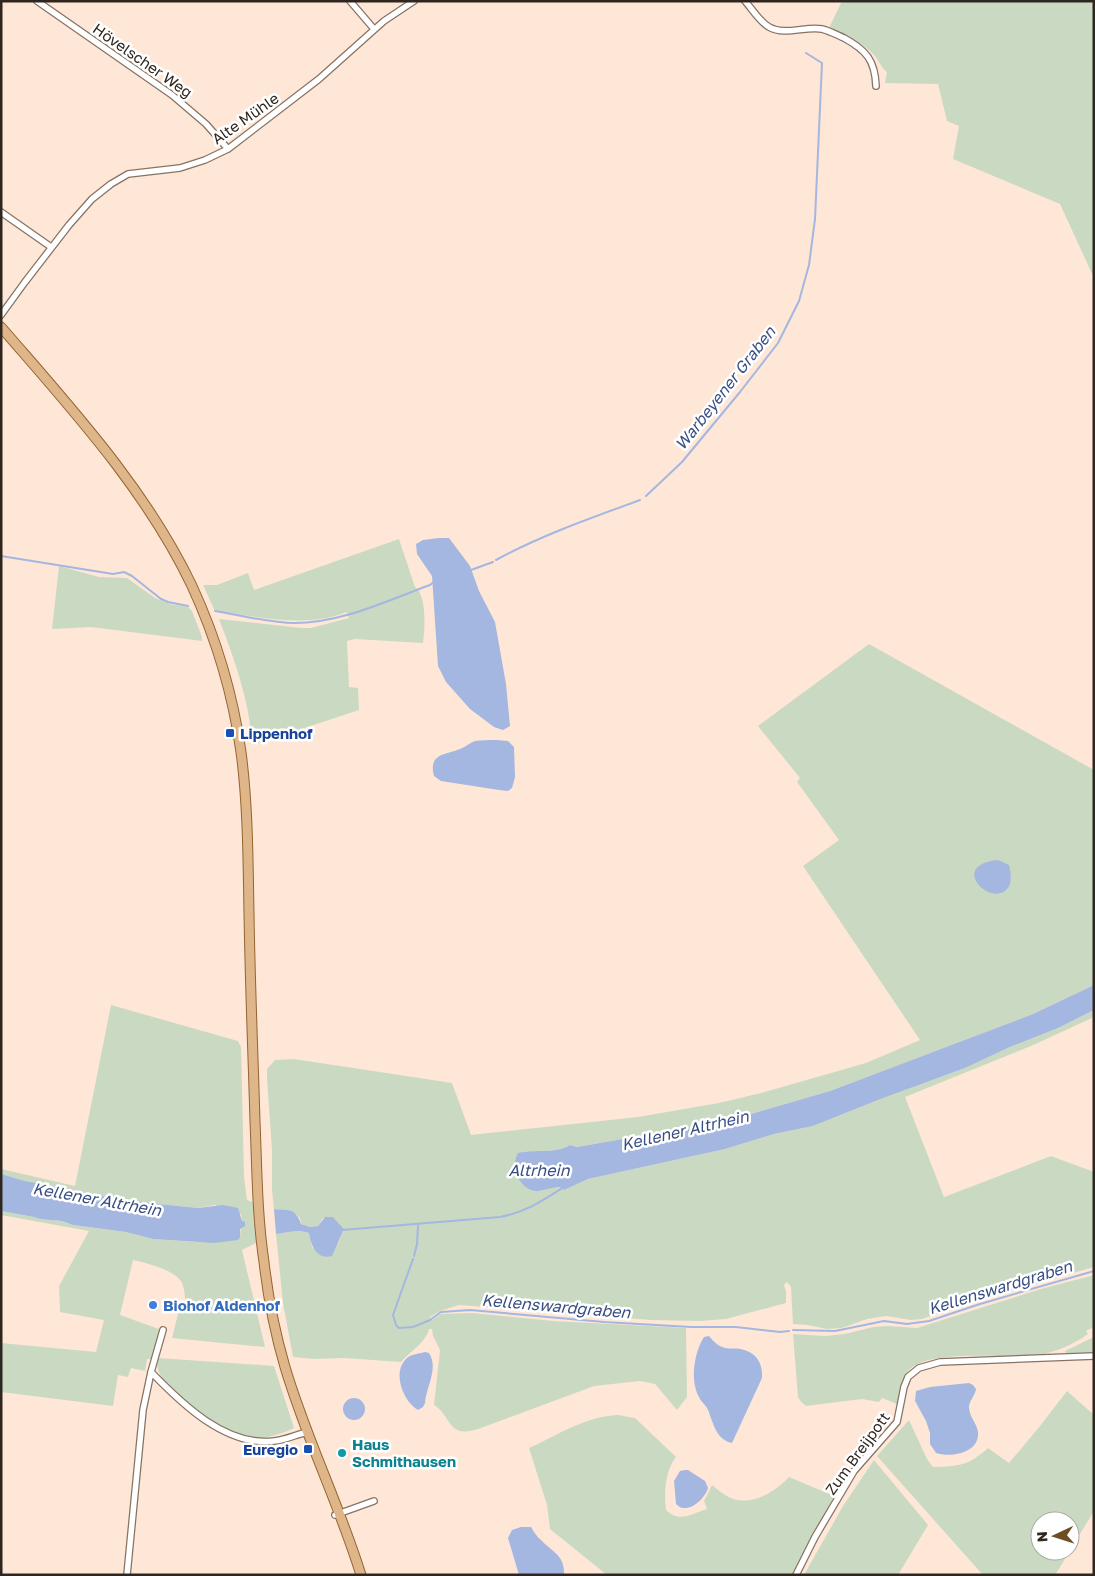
<svg xmlns="http://www.w3.org/2000/svg" width="1095" height="1576" viewBox="0 0 1095 1576" font-family="'Golos Text',sans-serif">
<rect width="100%" height="100%" fill="#fee7d6"/>
<!-- green -->
<path fill="#cadac2" d="M842,1h252v277l-34,-74 -107,-45 6,-33 -12,-5 -9,-37 -53,-1 2,-11c-7,-5 -9,-15 -17,-21 -11,-11 -28,-16 -41,-23z
M399,539l16,48c12,8 10,43 8,56l-68,-4 -8,2 2,46 9,1 1,22 -106,35c-5,-47 -17,-82 -34,-126l82,9h10l38,-10 -3,-6c-39,17 -90,4 -131,-1l-12,-26h14l31,-12 6,17z
M59,566l40,11 28,1 28,20 15,6 18,3 4,4 10,26v4l-111,-14 -39,2z
M869,644l225,126v215l-61,29 -203,77 -100,29 -82,17h-14l-57,10 -7,-2c-14,9 -36,4 -52,8l23,38 7,-3 11,-1 5,3 24,-11 137,-30 49,-15 39,-8 65,-26 87,-32 45,-21 48,-19 36,-18 -2,8 -61,28 -126,51 39,100 107,-41 43,16v95l-138,40 -34,12 -11,1 -25,-4 -19,3 -25,9 -15,1 -19,-4 -15,-1 -2,-37 -4,-5 -3,3 2,6v12l-60,16 -26,2 -49,-1 -192,-15 -19,6 -10,6 2,3 9,-6 31,-1 81,8 133,7 1,69 -10,13 -22,-26 -15,-3 -46,5 -116,43c-31,10 -26,-13 -44,-24l6,-55 -7,-14 -1,-7h-3c-4,15 -19,22 -28,33l-57,-4 -30,1 -21,-2 -10,-54 -7,-69c11,-1 22,-5 33,-1l3,14 11,9 15,-12 6,-15 -11,-12 -10,1 -5,8 -8,1 -9,-3 -1,-6 -6,-6 -20,-3 -2,-19v-40l-5,-71v-10l8,-9 19,-1 158,24 19,52 167,-18 81,-14 42,-10 105,-30 54,-23 -117,-174 36,-26 -42,-58 3,-4 -42,-52z
M111,1005l127,36 3,6 3,130 3,23 8,3 3,39 -16,8 23,97 -93,-9 8,-32h6c-1,-7 -1,-16 -4,-23 -6,-13 -36,-20 -49,-23l-13,55 39,14 -2,14 -5,16h-5l-2,12 -14,-3 -3,9 -10,-2 -5,31 -112,-14v-49l95,9 8,-32 -44,-8 -1,-26 30,-55 -88,-16v-4l33,6 6,2 22,2 11,4 53,7 27,7 43,3 44,-5c0,-8 3,-14 1,-23l-26,-9 -17,3 -40,-4 -70,-10 -13,-4 -50,-9 -24,-7v-5l74,17z
M1094,1275v52l-8,4 2,3c-14,10 -32,18 -49,21 -32,5 -109,-8 -131,16 -7,9 -9,22 -11,33l-15,-6 -3,4 -17,-3 -56,7 -5,-4 -3,-5 -5,-63 32,2 20,-2 28,-7 15,-1 29,2 124,-39z
M1094,1337v16l-28,1 -1,-3z
M158,1358l116,8 20,62c-13,6 -27,11 -41,10 -24,-3 -94,-48 -96,-73 0,0 1,-6 1,-7z
M1067,1391l27,24v96l-24,39v-29h-30v30h30l-15,24h-72l-106,-119 32,-36 18,39 6,8c26,-1 35,-1 55,-19l21,15 31,-37z
M618,1415l17,3 41,39c-11,14 -12,36 -10,53 14,13 25,4 41,-1l-3,-8 8,-16c4,3 8,7 13,10 22,14 48,-1 64,-18l45,19 -41,79h-186l-57,-46 -3,-24 -18,-57c29,-13 57,-32 89,-33z
M874,1460l54,65 -30,50h-94l39,-69z"/>
<!-- water -->
<path fill="#a4b7e0" d="M439,538h10l21,28 9,25 16,31 11,62 4,42 -7,4 -9,-3 -24,-18 -24,-27 -8,-16 -6,-90 -15,-22 -1,-10 7,-4z
M496,740l12,1 6,6 1,30 -3,11 -4,3 -9,-1 -58,-9 -7,-5c-6,-23 12,-21 26,-27 5,-2 10,-6 15,-8 6,-1 14,-1 21,-1z
M998,860l11,5c2,7 3,17 -1,23 -16,21 -61,-23 -10,-28z
M1094,985v25l-36,18 -48,19 -45,21 -87,32 -65,26 -39,8 -49,15 -137,30 -24,11 -5,-3c-7,0 -19,5 -24,4 -16,-3 -25,-24 -17,-38 16,-4 38,1 52,-8l7,2 57,-10h14l82,-17 100,-29 203,-77z
M1,1174l24,7 50,9 13,4 70,10 40,4 25,-3 15,3 4,13 3,1v4l-5,3v8l-2,3 -24,3 -61,-4 -27,-7 -53,-7 -11,-4 -22,-2 -6,-2 -33,-6z
M274,1209c16,2 21,-2 27,15l9,3 8,-1 7,-9h8l11,12 -12,27c-16,4 -21,-11 -23,-23 -11,-4 -22,0 -33,1z
M709,1336c4,5 9,10 16,12 5,1 11,0 16,1 15,3 22,14 21,29l-30,65c-16,-3 -19,-21 -24,-33 -2,-5 -7,-8 -9,-13 -3,-5 -5,-14 -5,-19 -1,-12 3,-31 10,-41z
M425,1352l4,1c10,15 -3,34 -4,50l-2,4 -5,3c-15,-9 -26,-37 -12,-51 5,-5 12,-5 19,-7z
M969,1383l4,2 3,4c-1,7 -7,12 -7,18 0,10 8,16 9,25 2,21 -27,26 -42,21l-6,-9v-11l-4,-12 -11,-20 1,-10 14,-4z
M343 1409a11 11 0 1 1 22 0a11 11 0 1 1-22 0Z
M685,1470h3l17,11 3,7c-3,11 -21,28 -32,16l-2,-23 6,-10z
M521,1527h10c3,5 6,10 10,13 12,13 24,15 23,35h-45l-11,-37 4,-8z"/>
<g fill="none" stroke-linecap="round" stroke-linejoin="round">
<!-- stream -->
<path stroke="#a4b7e0" stroke-width="2" d="M646,496l36,-34 58,-70 38,-49 21,-42 10,-36 6,-46 7,-156 -16,-10
M1,556l112,18 11,-2 8,4 29,23 7,3 20,4
M496,560c46,-25 95,-42 144,-60
M471,570l22,-8
M215,611c24,4 55,12 79,12 48,0 92,-22 136,-38l6,-5
M342,1230l158,-13c26,-5 42,-16 64,-30
M414,1256l3,-12 1,-18
M413,1259l-20,56 3,10 3,3 14,-1 17,-7 11,-8 29,-2 134,12 87,5h45l44,5 9,-1
M793,1330l42,1 49,-10 23,3 22,-3 51,-17 114,-33"/>
<defs>
<path id="minor" d="M37,1l135,94 34,29 22,25
M350,1l24,28
M745,1c7,8 15,21 24,26 16,9 36,-1 53,2 8,2 15,6 22,9 22,12 31,22 32,48
M1,212l50,35
M1,315l24,-33 44,-57 23,-26 19,-15 17,-10 52,-6 25,-8 23,-11 91,-70 65,-58 30,-20
M151,1372c31,32 75,75 123,69 12,-1 23,-7 34,-9
M335,1515l39,-14
M127,1575l16,-165 8,-38 12,-42
M796,1575l19,-38 39,-66 43,-49 7,-35 4,-10 11,-9 21,-6 154,-6"/>
<path id="primary" d="M1,327c69,80 145,162 191,259 24,52 41,109 49,166 7,53 7,108 8,161 1,69 4,139 6,208 2,47 2,94 9,141 4,35 11,71 21,105 21,71 54,137 76,208"/>
</defs>
<!-- minor casing -->
<use href="#minor" stroke="#877364" stroke-width="8"/>
<!-- primary casing -->
<use href="#primary" stroke="#936431" stroke-width="11"/>
<!-- minor -->
<use href="#minor" stroke="#fff" stroke-width="5.5"/>
<!-- primary -->
<use href="#primary" stroke="#dfb689" stroke-width="9"/>
</g>
<!-- markers -->
<g fill="#1a4fb4" stroke="#fff" stroke-width="2">
<rect x="225" y="728" width="10" height="10" rx="2.5"/>
<rect x="303" y="1444" width="10" height="10" rx="2.5"/>
</g>
<circle fill="#3f7fe0" stroke="#fff" stroke-width="2" cx="153" cy="1305" r="5"/>
<circle fill="#0f9aa8" stroke="#fff" stroke-width="2" cx="342" cy="1453" r="5"/>
<g text-anchor="middle" dominant-baseline="central" stroke-width="5" stroke-linejoin="round" paint-order="stroke">
<!-- street labels -->
<g font-size="15" fill="#2e261f" stroke="#fff">
<text transform="translate(143 60) rotate(35)">Hövelscher Weg</text>
<text transform="translate(245 118) rotate(-35)">Alte Mühle</text>
<text transform="translate(857 1453) rotate(-54)">Zum Breijpott</text>
</g>
<!-- transit labels -->
<g font-size="15" font-weight="bold" fill="#164399" stroke="#fff" text-anchor="start">
<text x="240" y="733">Lippenhof</text>
<text x="298" y="1449" text-anchor="end">Euregio</text>
</g>
<!-- shop labels -->
<g font-size="15" font-weight="bold" fill="#366cbe" stroke="#fff" text-anchor="start">
<text x="163" y="1305">Biohof Aldenhof</text>
</g>
<!-- culture labels -->
<g font-size="15" font-weight="bold" fill="#0d838f" stroke="#fff" text-anchor="start">
<text x="352" y="1444">Haus<tspan x="352" dy="17">Schmithausen</tspan></text>
</g>
<!-- water labels -->
<g font-size="16" font-style="italic" fill="#384f84" stroke="#fff">
<text transform="translate(725 388) rotate(-52)">Warbeyener Graben</text>
<text transform="translate(685 1130) rotate(-13)">Kellener Altrhein</text>
<text x="539" y="1170">Altrhein</text>
<text transform="translate(97 1199) rotate(10)">Kellener Altrhein</text>
<text transform="translate(1000 1287) rotate(-17)">Kellenswardgraben</text>
<text transform="translate(556 1306) rotate(5)">Kellenswardgraben</text>
</g>
</g>
<!-- border -->
<rect width="1095" height="1576" fill="none" stroke="#2e261f" stroke-width="5"/>
<!-- north arrow -->
<g transform="translate(1055 1536) rotate(266)"><circle r="24" fill="#ffffff" stroke="#aba8a5"/>
<path d="M0-4L9 19L0 12L-9 19Z" fill="#6e4f24"/>
<text y="-8" font-size="14" font-weight="bold" text-anchor="middle" fill="#2e261f">N</text>
</g>
</svg>
